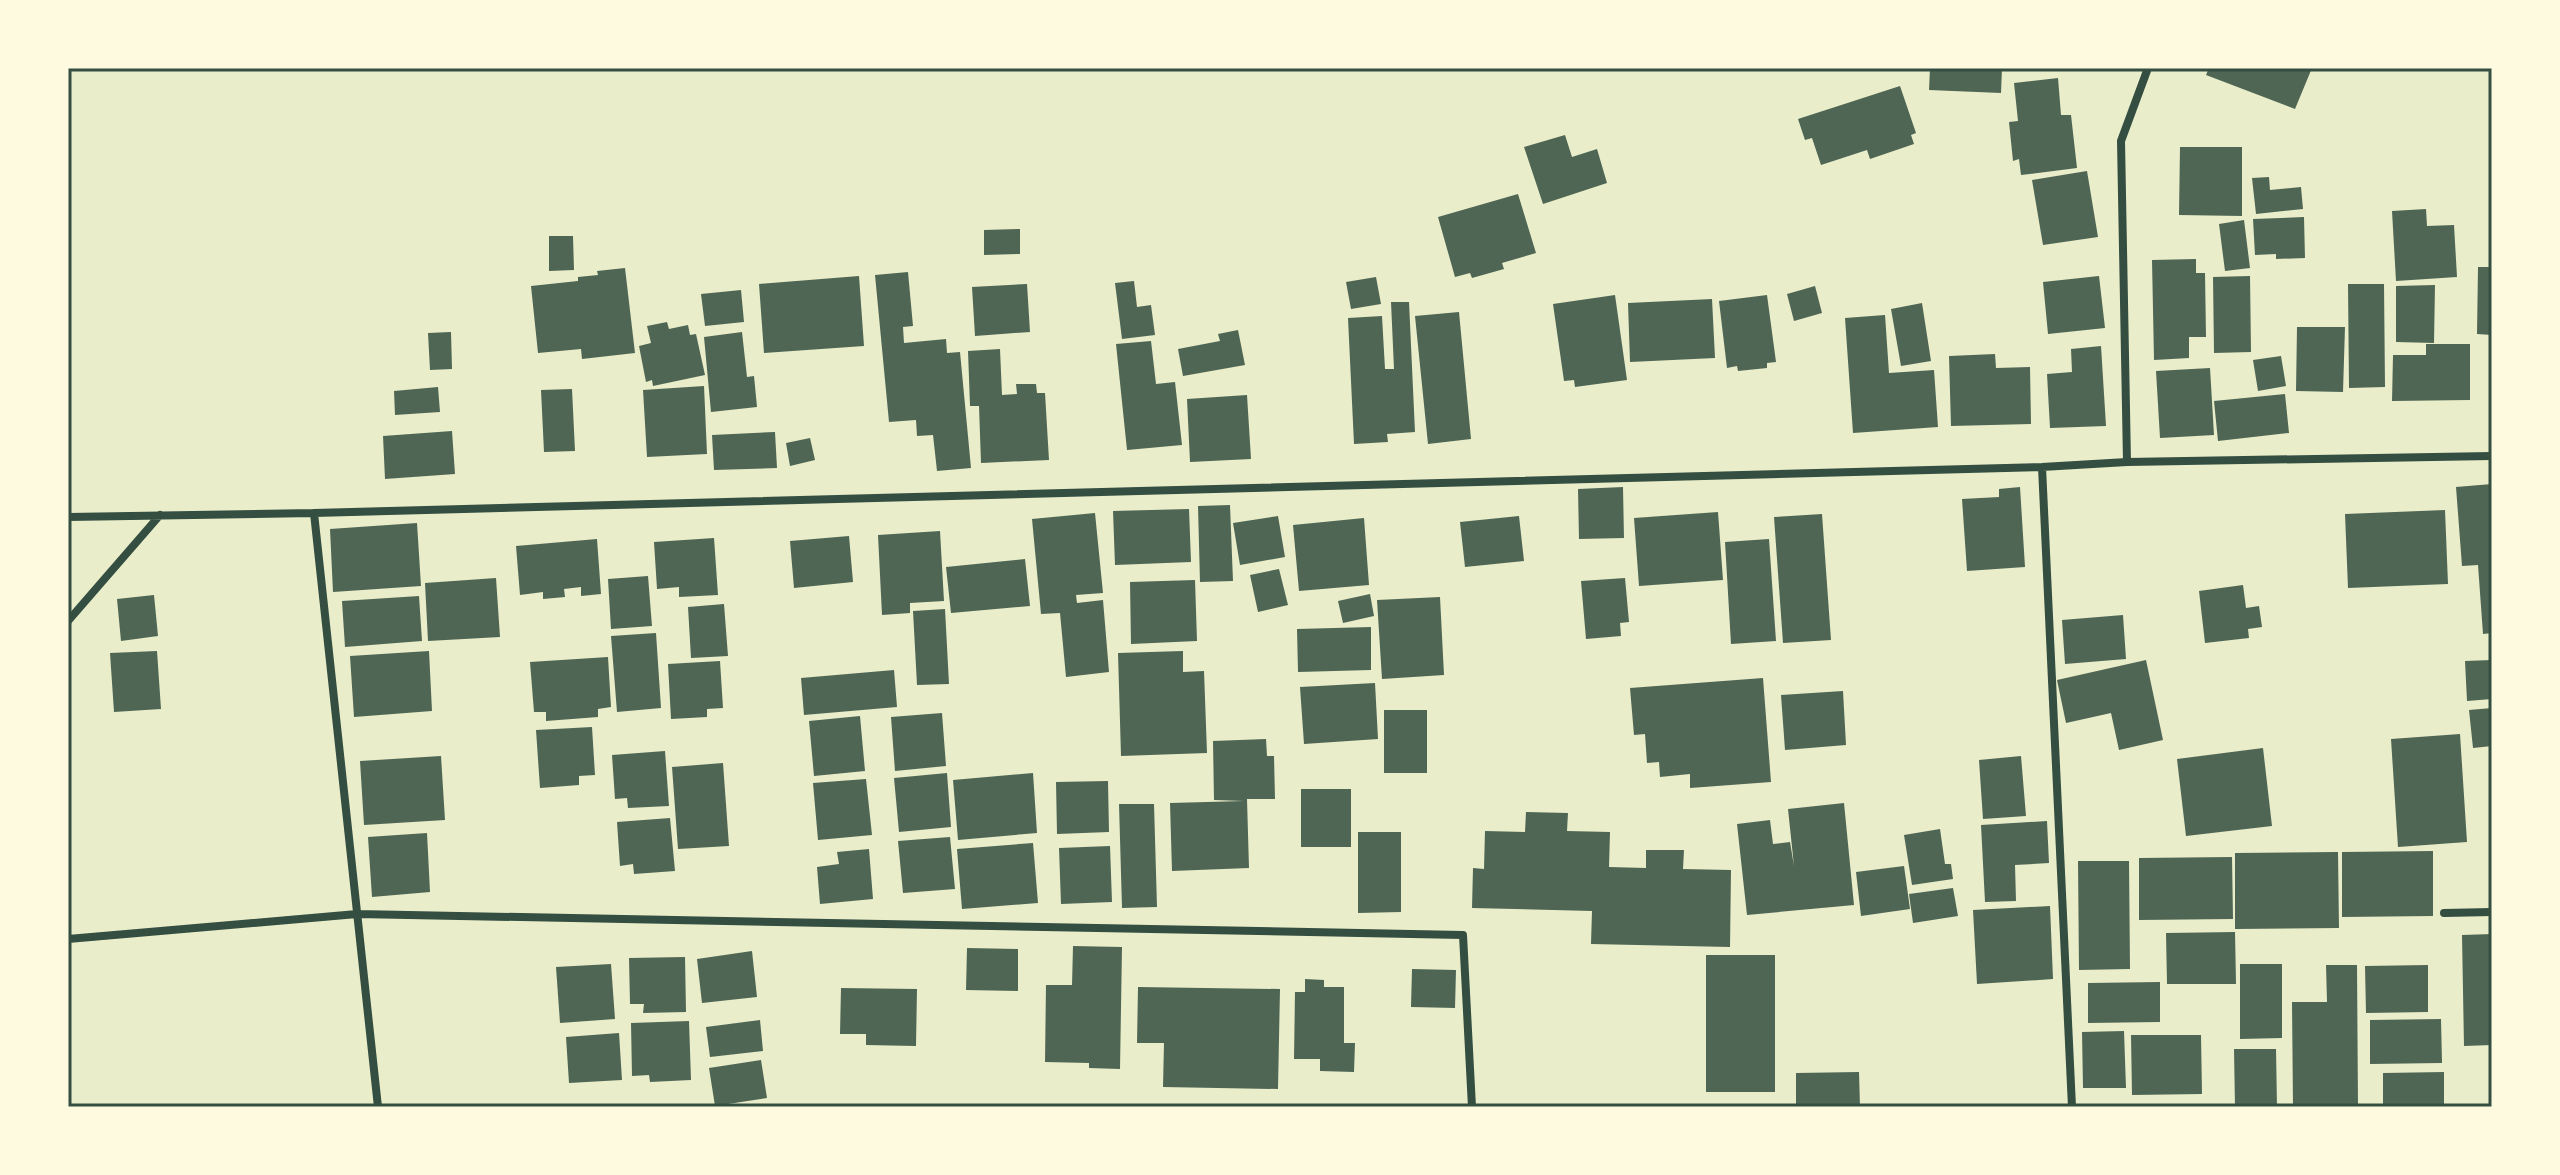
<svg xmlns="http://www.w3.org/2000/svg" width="2560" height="1175" viewBox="0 0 2560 1175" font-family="'Fira Sans Condensed',sans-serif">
<rect width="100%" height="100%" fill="#e9edc9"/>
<!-- building -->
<path fill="#4f6655" d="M1930,68h72l-1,25 -72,-3z
M2209,68h103l-17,41 -89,-34z
M2058,78l3,37h10l6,53 -56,7 -2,-16 -6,2 -4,-39 9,-1 -4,-38z
M1900,86l16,47 -5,2 3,9 -44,15 -3,-9 -46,15 -9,-27 -7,2 -7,-21z
M1565,135l7,22 25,-8 10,34 -64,21 -19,-57z
M2180,147h62v69l-63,-1z
M2087,171l11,66 -55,8 -11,-65z
M2269,177l1,13 31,-3 2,22 -47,5 -4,-36z
M1518,194l18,59 -34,10 2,6 -32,9 -2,-5 -15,4 -17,-60z
M2426,209l1,17 27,-1 3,52 -61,4 -4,-70z
M2304,217l1,41 -29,1v-5l-21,1 -2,-36z
M2244,220l6,48 -25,3 -6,-47z
M1020,229v25l-36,1v-25z
M549,236h24l1,34 -25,1z
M2196,259v14h9l1,64h-17v21l-35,2 -2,-100z
M2478,267h14v68l-15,-1z
M625,268l10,85 -53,6 -1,-10 -43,4 -7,-67 47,-5v-4l20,-2 -1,-4z
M908,272l5,54 -10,1 1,16 42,-4 1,14 13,-1 11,116 -34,3 -4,-36 -16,1 -1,-16 -27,2 -14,-147z
M859,276l5,70 -100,7 -5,-69z
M2099,276l6,52 -57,6 -5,-52z
M2250,276l1,76 -37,1 -1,-76z
M1376,277l5,27 -30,5 -5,-27z
M1134,281l3,26 14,-2 4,30 -33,4 -7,-56z
M1027,284l3,48 -55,4 -3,-49z
M2348,284h36l1,103 -36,1z
M2435,285l-1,58 -38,-1v-56z
M1815,286l7,27 -28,8 -7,-27z
M741,290l3,32 -39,4 -4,-32z
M1615,295l12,85 -52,7 -1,-7 -10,1 -11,-77z
M1767,295l9,67 -9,1v5l-29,3 -1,-5 -10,2 -8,-67z
M1712,299l3,59 -85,4 -2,-59z
M1391,302h18l6,130 -28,2 1,8 -34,2 -6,-126 34,-2 3,53h9z
M1922,303l9,58 -30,5 -10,-57z
M1459,312l12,127 -43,5 -13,-128z
M1885,315l4,58 45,-3 4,57 -85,6 -8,-115z
M667,322l2,7 19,-4 2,10 6,-1 9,41 -52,11 -1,-6 -6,2 -7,-36 12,-3 -4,-17z
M2297,327h48l-2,65 -47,-1z
M1238,330l7,35 -62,11 -5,-27 42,-8 -2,-7z
M451,332l1,37 -22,1 -2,-37z
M742,332l5,45 7,-1 3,31 -46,5 -7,-75z
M1151,341l5,43 19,-2 7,63 -55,5 -11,-106z
M2426,344h44v56l-78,1 1,-46h33z
M2101,346l5,80 -56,2 -3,-54 25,-2 -1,-23z
M1000,349l2,46 15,-1 -1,-10h20l1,9h8l4,67 -68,3 -2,-57h-9l-2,-55z
M1995,354l1,14 34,-1 1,57 -80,2 -2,-70z
M2281,356l5,30 -28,5 -5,-31z
M2210,368l4,67 -54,3 -4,-67z
M704,386l3,68 -60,3 -4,-67z
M438,387l2,25 -45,3 -1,-24z
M572,389l3,62 -31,1 -3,-62z
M2285,394l4,39 -71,8 -4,-40z
M1247,395l4,64 -61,3 -3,-63z
M452,431l3,43 -70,5 -2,-43z
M775,432l2,36 -63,2 -2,-35z
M810,438l5,22 -25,6 -4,-23z
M2492,484v149l-9,1 -5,-69 -16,1 -6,-79z
M1623,487l1,51 -45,1 -1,-50z
M2020,487l5,80 -58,4 -5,-72 37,-2v-8z
M1230,505l3,76 -33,1 -2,-76z
M1189,509l2,53 -76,3 -2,-54z
M2445,510l3,74 -100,4 -3,-74z
M1718,512l5,68 -84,6 -5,-68z
M1095,513l8,80 -27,2 1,8 26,-3 6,72 -43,5 -6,-64 -19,1 -9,-95z
M1822,514l9,126 -48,3 -9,-126z
M1278,516l7,41 -45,8 -7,-42z
M1519,516l5,45 -59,6 -5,-45z
M1364,518l5,67 -70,6 -6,-66z
M417,523l4,63 -88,6 -3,-63z
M940,531l4,70 -34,2v10l-28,2 -4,-80z
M849,536l4,46 -59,6 -4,-47z
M714,538l4,57 -39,2v-10l-22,2 -3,-47z
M597,539l4,55 -20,2v-9l-17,2 1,8 -22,2v-7l-23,3 -4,-49z
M1769,539l7,102 -45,3 -6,-102z
M1025,559l5,47 -79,7 -5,-46z
M1279,569l9,36 -30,7 -8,-37z
M648,576l4,50 -41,3 -3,-50z
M496,578l4,59 -72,4 -3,-58z
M1625,578l4,44 -9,1 1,13 -35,3 -5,-58z
M1195,580l2,61 -66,3 -1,-62z
M2243,585l3,23 13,-2 3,21 -14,2 1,9 -44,5 -6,-52z
M1370,594l4,22 -31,7 -5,-22z
M154,595l4,41 -37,5 -4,-42z
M419,596l3,45 -77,6 -3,-46z
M1440,597l4,78 -62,4 -5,-79z
M724,604l4,52 -37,2 -3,-51z
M945,609l4,75 -32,1 -4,-74z
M2123,615l3,44 -61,5 -3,-44z
M1371,627v43l-73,2 -1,-43z
M656,633l5,75 -44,4 -6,-76z
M157,651l4,58 -47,3 -4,-59z
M429,651l3,60 -78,6 -4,-61z
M1183,651v21l21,-1 3,82 -86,3 -3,-103z
M608,657l3,50 -13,2v8l-52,4v-9h-12l-4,-50z
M2146,660l17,80 -44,10 -8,-37 -45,10 -9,-43z
M2492,660v39l-25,2 -2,-40z
M720,661l3,47 -16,1v8l-36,2 -3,-55z
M894,670l3,37 -93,8 -3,-37z
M1763,678l8,104 -81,6v-14l-30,3 -1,-15 -12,1 -2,-29 -11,1 -4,-47z
M1375,683l3,56 -74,5 -4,-57z
M1843,691l3,54 -61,5 -4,-55z
M2492,708v38l-19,2 -4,-38z
M1384,710h43v63h-43z
M942,713l4,53 -51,5 -4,-54z
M860,716l5,55 -51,5 -5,-55z
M592,727l3,48 -16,1v9l-39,3 -4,-58z
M2460,734l7,108 -69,5 -7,-108z
M1266,739l1,17h7l1,43h-28l2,69 -77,3 -2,-68 74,-2 -30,-1 -1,-59z
M2263,748l9,78 -86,10 -9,-77z
M665,751l4,55 -41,2 -1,-10 -12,1 -3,-44z
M441,756l4,64 -81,5 -4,-64z
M2021,756l5,60 -43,3 -4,-59z
M723,763l6,83 -51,3 -6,-82z
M947,773l4,54 -52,5 -5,-54z
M1033,773l4,60 -79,7 -5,-60z
M866,779l6,56 -54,5 -5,-57z
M1108,781l1,51 -52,2 -1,-52z
M1301,789h50v58h-50z
M1844,803l10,102 -107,10 -10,-91 33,-4 3,24 17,-2 4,24 -6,-57z
M1119,804h35l3,103 -35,1z
M1526,812l42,1 -1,18 43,1 -1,35 37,1v-18h38l-1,19 48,1 -1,77 -139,-3 1,-33 -120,-3 1,-40 11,1 1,-38 40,1z
M670,818l5,53 -41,3 -1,-10 -13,2 -3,-44z
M2047,821l2,42 -34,2 1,36 -31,1 -4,-77z
M1940,829l5,35h6l2,15 -41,6 -8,-50z
M1358,832h43v80l-43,1z
M427,833l3,59 -58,5 -4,-60z
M950,837l5,52 -52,4 -5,-52z
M1033,843l5,60 -76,6 -5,-60z
M1110,846l2,56 -51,2 -2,-56z
M869,849l4,50 -53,5 -3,-37 22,-3 -2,-12z
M2433,851v65l-91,1v-65z
M2338,852l1,76 -104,1v-76z
M2232,857l1,62 -94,1v-62z
M2078,861h51l1,108 -51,1z
M1904,866l6,43 -49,7 -5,-44z
M1953,888l5,28 -45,7 -4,-29z
M2050,906l3,73 -76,5 -4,-74z
M2235,932l1,52h-69l-1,-51z
M2492,934v111l-28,1 -2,-111z
M1073,946l49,1 -2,122 -31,-1v-5l-44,-1 1,-77h26z
M967,948l51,1v42l-52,-1z
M752,951l5,46 -55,6 -5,-44z
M1706,955h69v137h-69z
M685,957l1,55 -43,1 1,-9h-14l-1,-46z
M611,964l4,55 -55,4 -4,-56z
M2240,964h42v74l-42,1z
M2326,965h31l1,141 -65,1 -1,-105h35z
M2428,965v47l-62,1 -1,-47z
M1412,969l44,1 -1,38 -44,-1z
M1305,979l19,1v7h20v56h11l-1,29 -34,-1v-12h-26l1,-67h10z
M2160,982v40l-72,1v-40z
M1138,987l142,2 -2,100 -115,-2 1,-44h-27z
M841,988l76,1 -1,57 -50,-1v-11h-26z
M2441,1019l1,44 -72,1v-44z
M760,1020l3,31 -53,6 -4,-30z
M689,1021l2,59 -41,2 -1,-7 -17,1 -1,-53z
M2124,1031l2,57h-43l-1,-56z
M619,1033l3,47 -53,3 -3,-46z
M2131,1035h70l1,59 -70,1z
M2234,1049h42l1,58h-42z
M761,1060l6,38 -52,8 -6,-38z
M1859,1072l1,35h-64v-34z
M2444,1072v35h-61v-34z"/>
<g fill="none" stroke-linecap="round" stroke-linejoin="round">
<!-- minor -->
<path stroke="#344e41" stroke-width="8" d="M2127,462l-6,-321 27,-73
M2042,467l30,640
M314,513l64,594
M68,517l246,-4 1728,-46 85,-5 365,-6
M68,621l92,-106
M2444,913l48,-1
M68,939l289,-25 1106,21 9,172"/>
</g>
<!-- border -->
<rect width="2560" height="1175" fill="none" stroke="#fefae0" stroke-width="140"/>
<rect x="70" y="70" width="2420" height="1035" fill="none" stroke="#344e41" stroke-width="3"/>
</svg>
